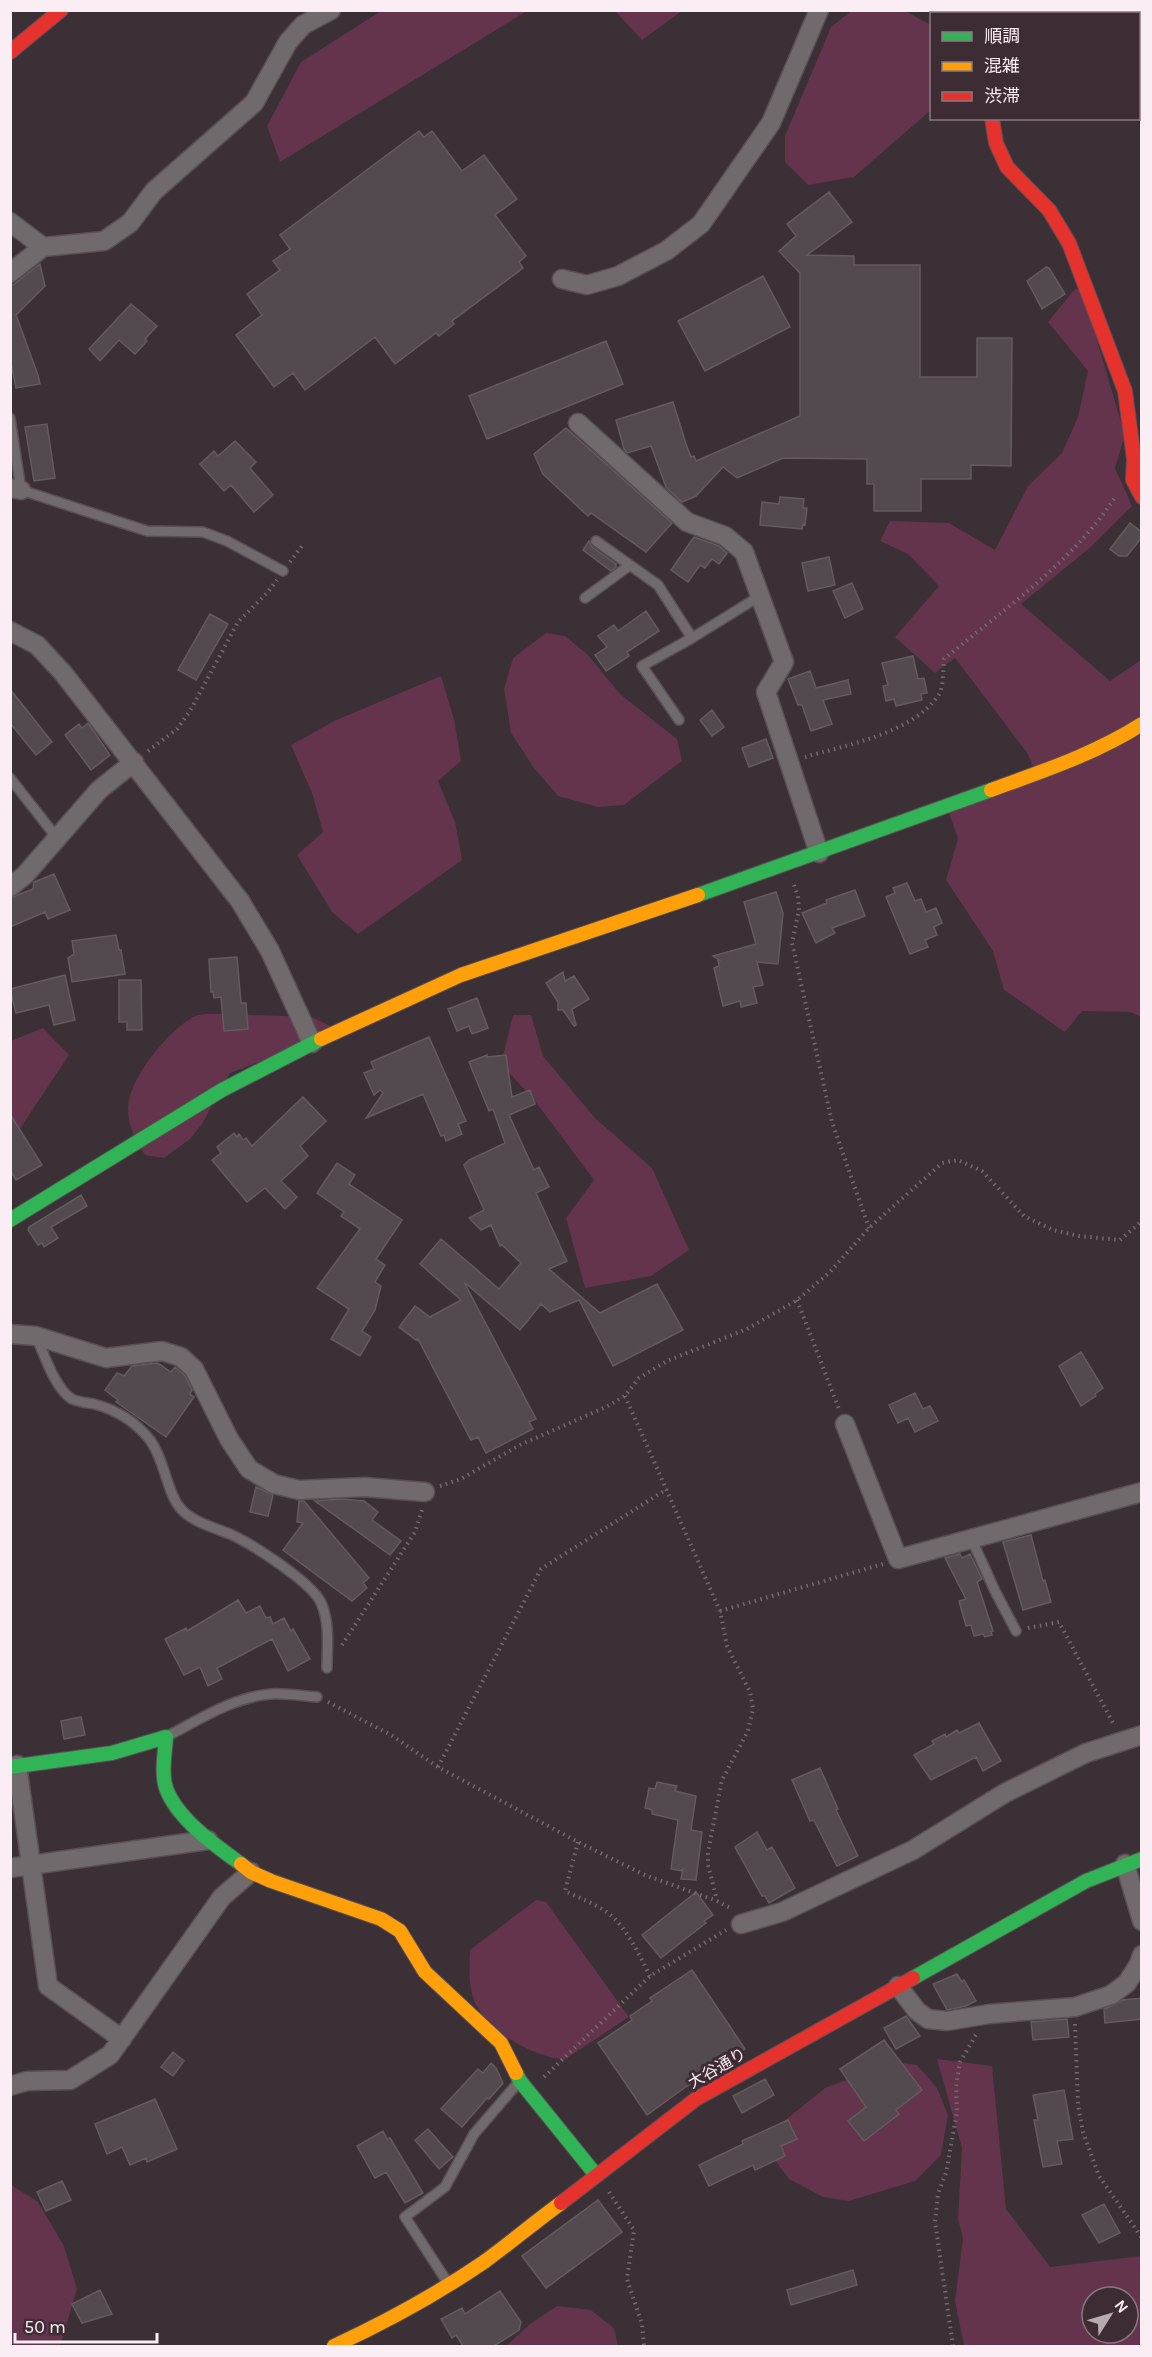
<svg xmlns="http://www.w3.org/2000/svg" width="1152" height="2357" viewBox="0 0 1152 2357" font-family="Karla,'Noto Sans JP',sans-serif">
<rect width="100%" height="100%" fill="#3a3035"/>
<!-- green -->
<path fill="#64334c" fill-rule="evenodd" d="M381,11h146l-247,151 -13,-36 34,-64z
M615,11h67l-40,29z
M851,11h54l26,14v85l-77,67 -46,8 -23,-23v-26l46,-109z
M1075,289l7,1 43,145 -10,33 17,38 -40,40 -71,58 89,77 31,-21v357l-11,-5 -48,-1 -17,21 -61,-42 -11,-39 -47,-71 12,-42 -11,-30 90,-31 -9,-23 -73,-96 -20,15 -40,-36 44,-51 -31,-32 -28,-13 10,-20 59,2 46,27 33,-64 34,-33 16,-36 10,-46 -40,-49z
M546,633l19,3 23,19 32,39 57,45 5,22 -58,44 -26,2 -40,-11 -24,-28 -23,-35 -7,-44 9,-31z
M441,676l13,43 7,42 -23,20 17,41 7,38 -104,74 -26,-22 -35,-57 26,-23 -11,-39 -21,-48 45,-25z
M220,1014l92,3 28,14 -110,42 -28,51 -12,15 -26,19 -19,-3c-10,-16 -17,-28 -17,-47 1,-30 40,-77 65,-91 7,-4 19,-3 27,-3z
M513,1015h18l12,41 52,62 57,50 37,82 -38,26 -66,12 -19,-70 28,-38 -59,-79 -34,-37z
M43,1028l26,27 -58,87v-101z
M536,1900l10,2 83,115 -65,43c-31,-4 -73,-26 -88,-55 -8,-17 -7,-36 -6,-55z
M937,2059l55,7 14,143 44,58 91,-11v90h-177l-9,-45 8,-63 -5,-19 4,-71zM1092,2297h36v36h-36z
M894,2062l23,3 20,23 11,27 -7,40 -26,26 -66,20 -26,-4 -34,-18 -21,-28 5,-21 52,-42z
M10,2184l28,18 26,44 13,43 -17,57h-49z
M557,2306l34,4 23,18 4,18h-112l24,-22z"/>
<!-- building -->
<path fill="#524a4e" stroke="#645b5f" stroke-width="1.5" d="M419,131l5,6 8,-6 30,40 22,-16 33,44 -22,16 31,41 -7,6 4,6 -71,53 2,3 -15,12 -3,-3 -41,31 -20,-27 -70,53 -12,-17 -19,14 -38,-52 26,-20 -15,-21 33,-24 -7,-9 17,-12 -10,-14z
M829,192l23,30 -45,33 47,1v9h66v112h57v-39h35l-1,128 -40,-1v14h-50v32h-47v-27h-7v-25l-84,-1 -46,20 -14,-11 -27,29 -14,6 -16,-15 -15,-41 -24,7 -3,-4 -8,-29 57,-18 13,42 5,13 3,-1 2,5 104,-45v-143l-21,-22 17,-15 -9,-12z
M40,264l5,22 -29,29 22,60 2,9 -24,4 -6,-30v-74l3,1z
M1046,267l3,1 16,26 -23,15 -15,-28z
M763,276l27,51 -85,44 -27,-50z
M131,304l26,22 -12,13 2,2 -12,13 -16,-14 -19,21 -11,-12z
M606,341l17,43 -136,55 -18,-43z
M47,424l8,54 -21,3 -9,-54z
M566,428l106,95 -26,29 -55,-39 -3,3 -45,-42 -9,-20z
M235,441l21,21 -6,6 23,27 -19,17 -23,-27 -7,6 -24,-27 14,-13 4,5z
M780,497l24,2 -1,9h4l-2,17 -2,-1 -1,5 -42,-4 2,-23 17,2z
M1130,523l12,9v5l-15,19h-8l-9,-7z
M694,537l25,9 8,7 -8,11 -7,-5 -7,9 -5,-3 -12,17 -17,-12z
M589,541l3,6 24,17v3l-5,4 -28,-21z
M829,557l6,28 -27,6 -6,-28z
M852,583l11,26 -18,9 -12,-27z
M646,611l13,20 -32,21 2,4 -23,15 -11,-16 12,-8 -9,-11 16,-11 4,6z
M210,614l18,10 -32,56 -18,-10z
M913,656l5,23 6,-1 3,15 -6,1 1,6 -26,6 -2,-7 -8,2 -3,-15 5,-1 -6,-22z
M810,671l6,17 32,-8 3,14 -28,6 9,24 -21,7 -9,-26h-4l-10,-26z
M10,689l42,53 -16,13 -26,-32z
M712,710l12,17 -12,9 -12,-16z
M88,723l22,32 -19,15 -26,-35 14,-11 3,4z
M766,739l7,19 -24,9 -7,-19z
M54,874l16,36 -22,9 -3,-7 -35,15v-29l23,-9 1,-7z
M907,883l8,18 6,-2 5,13 10,-4 6,15 -8,4 3,8 -12,5 3,7 -18,7 -24,-57 9,-4 -2,-5z
M855,890l10,26 -33,12 3,5 -19,10 -14,-30 25,-10 -1,-3z
M776,892l7,21 -5,51 -21,-2 6,23 -10,2 4,16 -16,4 -1,-6 -17,5 -9,-38 5,-2 -1,-6h1l-6,-4 43,-12 -12,-42z
M116,935l3,15h2l4,24 -53,8 -4,-24 6,-4 -2,-13z
M237,957l4,46h5l2,26 -24,2 -3,-34 -7,1 -1,-6h-2l-2,-33z
M563,972l2,9 9,-5 15,23 -17,10 4,16 -2,1 -11,-16h-5v-8l-12,-19z
M65,975l10,45 -21,5 -5,-20 -33,8 -6,-24z
M119,980h22l1,50h-15v-8h-8z
M477,998l11,30 -16,6 -3,-8 -12,5 -9,-22z
M429,1037l37,84 -8,3 4,10 -16,7 -2,-6 -3,1 -18,-42 -57,24 17,-25 -3,-3 -6,5 -10,-22 10,-4 -3,-7z
M487,1055v2l19,-2 6,42 18,-7 5,14 -26,11 25,55 5,-3 10,20 -13,6 31,68 -18,8 51,44 57,-29 26,46 -70,36 -34,-66 -29,12 -9,-8 -21,26 -56,-48 72,137 -7,3 4,7 -47,24 -8,-16 -7,3 -53,-101 -2,1 -17,-13 16,-21 15,11 31,-17 -41,-36 21,-25 58,50 22,-26 -19,-18 -2,1 -9,-21 -10,5 -12,-12 15,-8 -20,-45 5,-5 36,-17 -12,-34 -4,2 -20,-49z
M303,1097l23,24 -26,25 8,10 -27,25 16,16 -12,12 -20,-21 -18,14 -35,-42 9,-7 -4,-6 17,-14 3,4 2,-3 4,6 3,-2 6,8z
M10,1114l32,51 -26,15 -6,-10z
M337,1163l18,12 -6,9 53,36 -26,39 9,6 -10,17 6,4 -6,24 -13,21 9,6 -11,19 -29,-17 18,-30 -32,-21 43,-59 -19,-13 3,-4 -27,-19z
M81,1195l6,11 -36,21 7,11 -14,9 -2,-4 -4,2 -10,-15 1,-3z
M1081,1352l22,36 -8,6 1,2 -15,10 -22,-40z
M158,1363l13,9 4,-5 10,9 7,14 -2,4 4,3 -28,40 -50,-35 2,-2 -13,-10 12,-17 7,3 8,-10z
M915,1393l8,16 7,-3 8,15 -23,11 -7,-14 -10,5 -9,-18z
M256,1487l17,8 -5,21 -18,-4z
M341,1499l23,2 14,11 -6,8 29,21 -11,14 -75,-54z
M299,1501h5l65,77 -6,5 4,5 -15,13 -69,-51 20,-27 -6,-1z
M1031,1535l12,46 2,-1 6,22 -28,8 -20,-68z
M960,1554l2,4 8,-4 12,25 -5,3 16,49 -2,1 1,3 -7,2 -2,-3 -9,2 -3,-11 -5,1 -7,-25 7,-2 -21,-41z
M238,1600l8,13 14,-7 6,12 4,-1 3,7 11,-6 7,13 2,-2 17,30 -22,12 -16,-32 -55,29 5,11 -14,7 -8,-19 -16,8 -19,-36 21,-11 1,3z
M81,1717l4,18 -21,4 -3,-18z
M979,1723l22,38 -18,10 -7,-14 -45,23 -17,-25 20,-11 -2,-3 13,-7 1,3 11,-7 2,3z
M820,1768l18,41 -2,1 22,46 -21,10 -23,-46 -4,1 -18,-41z
M657,1782l20,4 -2,5 21,5 -5,34 11,2 -6,48 -15,-1 2,-11 -1,3 -11,-2 7,-49 -26,-6v-4l-7,-2 4,-20 6,1z
M757,1832l10,18 5,-3 23,41 -26,15 -4,-7h-3l-27,-49z
M696,1892l17,23 -9,6 2,2 -45,35 -19,-23z
M692,1970l53,79 -58,37 -40,29 -49,-72 34,-23 -2,-4 22,-15 -2,-3z
M957,1974l5,8 2,-2 12,21 -10,5 -19,4 -14,-26z
M1142,1998v21l-37,4 -1,-14 19,-9z
M906,2016l14,20 -24,13 -12,-21z
M1067,2019l2,18 -36,3 -2,-18z
M884,2040l38,50 -26,20 3,4 -35,27 -16,-20 18,-14 -26,-38z
M173,2052l11,9 -11,15 -12,-9z
M491,2063l5,5 7,15 -14,16 -2,-1 -25,29 -21,-18 37,-40 5,4z
M765,2079l9,16 -32,18 -9,-17z
M1064,2090l9,49 -16,2 5,23 -19,3 -9,-47h4l-5,-25z
M155,2099l22,50 -30,13 -1,-4 -16,7 -8,-18 -15,7 -12,-30z
M788,2120l9,19 -16,7 4,10 -30,14 -2,-5 -44,21 -10,-21 44,-21 -1,-3z
M428,2129l25,28 -14,12 -24,-29z
M383,2131l4,8 3,-1 33,55 -18,10 -19,-31 -11,6 -18,-32z
M62,2181l9,19 -25,11 -9,-19z
M598,2200l24,32 -76,56 -24,-32z
M1104,2204l16,29 -21,10 -17,-28z
M853,2270l4,15 -66,20 -4,-15z
M100,2290l12,24 -30,9 -10,-19z
M500,2291l21,31 -2,8 -25,16h-31l-7,-11 -4,3 -11,-19 21,-11 3,6z"/>
<g fill="none" stroke-linecap="round" stroke-linejoin="round">
<defs>
<path id="lane" d="M10,418l11,72 126,41 56,1 24,9 56,30
M596,541l62,44 34,53
M585,598l45,-33
M679,720l-37,-54 50,-28 68,-42
M10,778l47,60
M36,1336c8,18 19,53 36,63 6,3 16,4 22,5 23,6 41,17 56,36 15,20 17,55 32,70 11,12 33,18 48,24 22,10 85,50 92,71 8,20 5,43 5,63
M971,1538l24,53 21,40
M168,1736c32,-17 66,-39 103,-42 15,-1 31,2 46,3
M448,2283l-43,-66 40,-30 29,-53 43,-50"/>
<path id="street" d="M10,222l33,25
M10,273l33,-26 61,-6 26,-18 24,-32 100,-88 34,-61 15,-17 28,-15
M562,279l25,6 31,-9 48,-25 35,-27 70,-101 48,-113
M578,423l109,99 38,14 19,16 40,110 -18,30 53,161
M10,488l11,2
M10,631l27,14 26,28 177,228 30,50 42,92
M10,887l15,-12 74,-85 35,-28
M10,1334l26,2 70,22 56,-7 19,6 13,12 35,70 20,30 25,15 25,6 66,-3 60,5
M845,1424l53,135 244,-67
M17,1765l31,221 74,53
M1125,1864l17,57
M10,1868l198,-28
M741,1924l41,-12 131,-62 92,-57 81,-40 56,-18
M898,1986l19,25 11,8 19,2 42,-7 86,-7 36,-12 16,-12 12,-19 3,-9
M10,2086l17,-5 43,-1 40,-25 112,-158 29,-25"/>
<path id="fast" d="M698,895l293,-105
M10,1220l212,-130 99,-51
M10,1767l102,-14 54,-16c-1,17 -5,35 0,51 11,31 50,58 75,76
M913,1978l173,-97 56,-22
M516,2073l4,8 76,94"/>
<path id="slow" d="M943,10l6,4
M991,790c52,-19 104,-36 151,-66
M321,1039l140,-64 237,-80
M241,1864l10,8 20,9 110,38 19,12 25,41 76,71 15,30
M334,2346c52,-24 103,-52 150,-84 26,-19 51,-40 77,-59"/>
<path id="jam" d="M10,52l51,-42
M992,118l4,25 11,24 42,43 20,33 56,148 9,68 -1,21 9,17
M561,2203l135,-104 217,-121"/>
</defs>
<!-- lane casing -->
<use href="#lane" stroke="#594f54" stroke-width="12"/>
<!-- street casing -->
<use href="#street" stroke="#594f54" stroke-width="21"/>
<!-- fast casing -->
<use href="#fast" stroke="#594f54" stroke-width="16"/>
<!-- slow casing -->
<use href="#slow" stroke="#594f54" stroke-width="16"/>
<!-- jam casing -->
<use href="#jam" stroke="#594f54" stroke-width="16"/>
<!-- path -->
<path stroke="#746c70" stroke-width="4" stroke-dasharray="1.5 4.5" stroke-linecap="butt" d="M290,562l14,-19
M148,751l29,-22 13,-18 48,-89 29,-29 10,-13
M805,757c42,-12 107,-24 133,-61 6,-8 5,-27 6,-37 60,-50 129,-97 172,-163
M794,885l4,11 1,14 -7,33 40,179 37,106
M797,1300l42,109
M625,1396l95,215 7,35 23,46 3,17 -5,22 -26,49 -14,72v13l9,35
M440,1486l21,-7 59,-34 86,-38 19,-11 14,-18 28,-17 80,-32 50,-29 33,-28 39,-44 73,-65 16,-3 24,11 42,45 29,14 26,6 41,4 22,-19
M720,1611l163,-47
M1028,1628l31,-6 55,103
M342,1645l73,-113 8,-25
M328,1702l63,33 47,32 140,75 67,33 72,26 15,8
M438,1767l103,-198 126,-80
M578,1842l-13,49c16,8 37,15 50,28 15,16 25,37 35,57
M1075,2024l3,81 5,27 16,44 43,62
M544,2077l106,-101 76,-46
M609,2192l25,38 -7,49 15,45 2,22
M953,2346l-18,-124 3,-28 8,-21 11,-61 -1,-26 4,-24 17,-29"/>
<!-- lane -->
<use href="#lane" stroke="#716a6d" stroke-width="9"/>
<!-- street -->
<use href="#street" stroke="#716a6d" stroke-width="18"/>
<!-- fast -->
<use href="#fast" stroke="#30b455" stroke-width="14"/>
<!-- slow -->
<use href="#slow" stroke="#ff9f0a" stroke-width="14"/>
<!-- jam -->
<use href="#jam" stroke="#e5322d" stroke-width="14"/>
</g>
<g text-anchor="middle" dominant-baseline="central" stroke-width="6" stroke-linejoin="round" paint-order="stroke">
<!-- street labels -->
<g font-size="16" fill="#faedf3" stroke="#3e2c34">
<text transform="translate(717 2068) rotate(-30)">大谷通り</text>
</g>
</g>
<!-- border -->
<rect width="1152" height="2357" fill="none" stroke="#faedf3" stroke-width="24"/>
<!-- legend -->
<rect x="930" y="12" width="210" height="108" fill="#3e2c34" stroke="#897980" stroke-width="1.5"/>
<rect x="942" y="32" width="30" height="9" fill="#30b455" stroke="#897980" stroke-width="1.5"/>
<text x="984" y="42" font-size="18" fill="#faedf3">順調</text>
<rect x="942" y="62" width="30" height="9" fill="#ff9f0a" stroke="#897980" stroke-width="1.5"/>
<text x="984" y="72" font-size="18" fill="#faedf3">混雑</text>
<rect x="942" y="92" width="30" height="9" fill="#e5322d" stroke="#897980" stroke-width="1.5"/>
<text x="984" y="102" font-size="18" fill="#faedf3">渋滞</text>
<!-- north arrow -->
<g transform="translate(1110 2315) rotate(53)"><circle r="28" fill="#3e2c34" stroke="#897980" stroke-width="1.5"/>
<path d="M0-4.5L10 22L0 15L-10 22Z" fill="#b7abb0"/>
<text y="-9" font-size="16" font-weight="bold" text-anchor="middle" fill="#faedf3">N</text>
</g>
<!-- scale -->
<path d="M15 2333v9h142v-9" fill="none" stroke="#faedf3" stroke-width="3"/>
<text x="24" y="2333" font-size="18" fill="#faedf3" stroke="#3e2c34" stroke-width="4.5" paint-order="stroke">50 m</text>
</svg>
